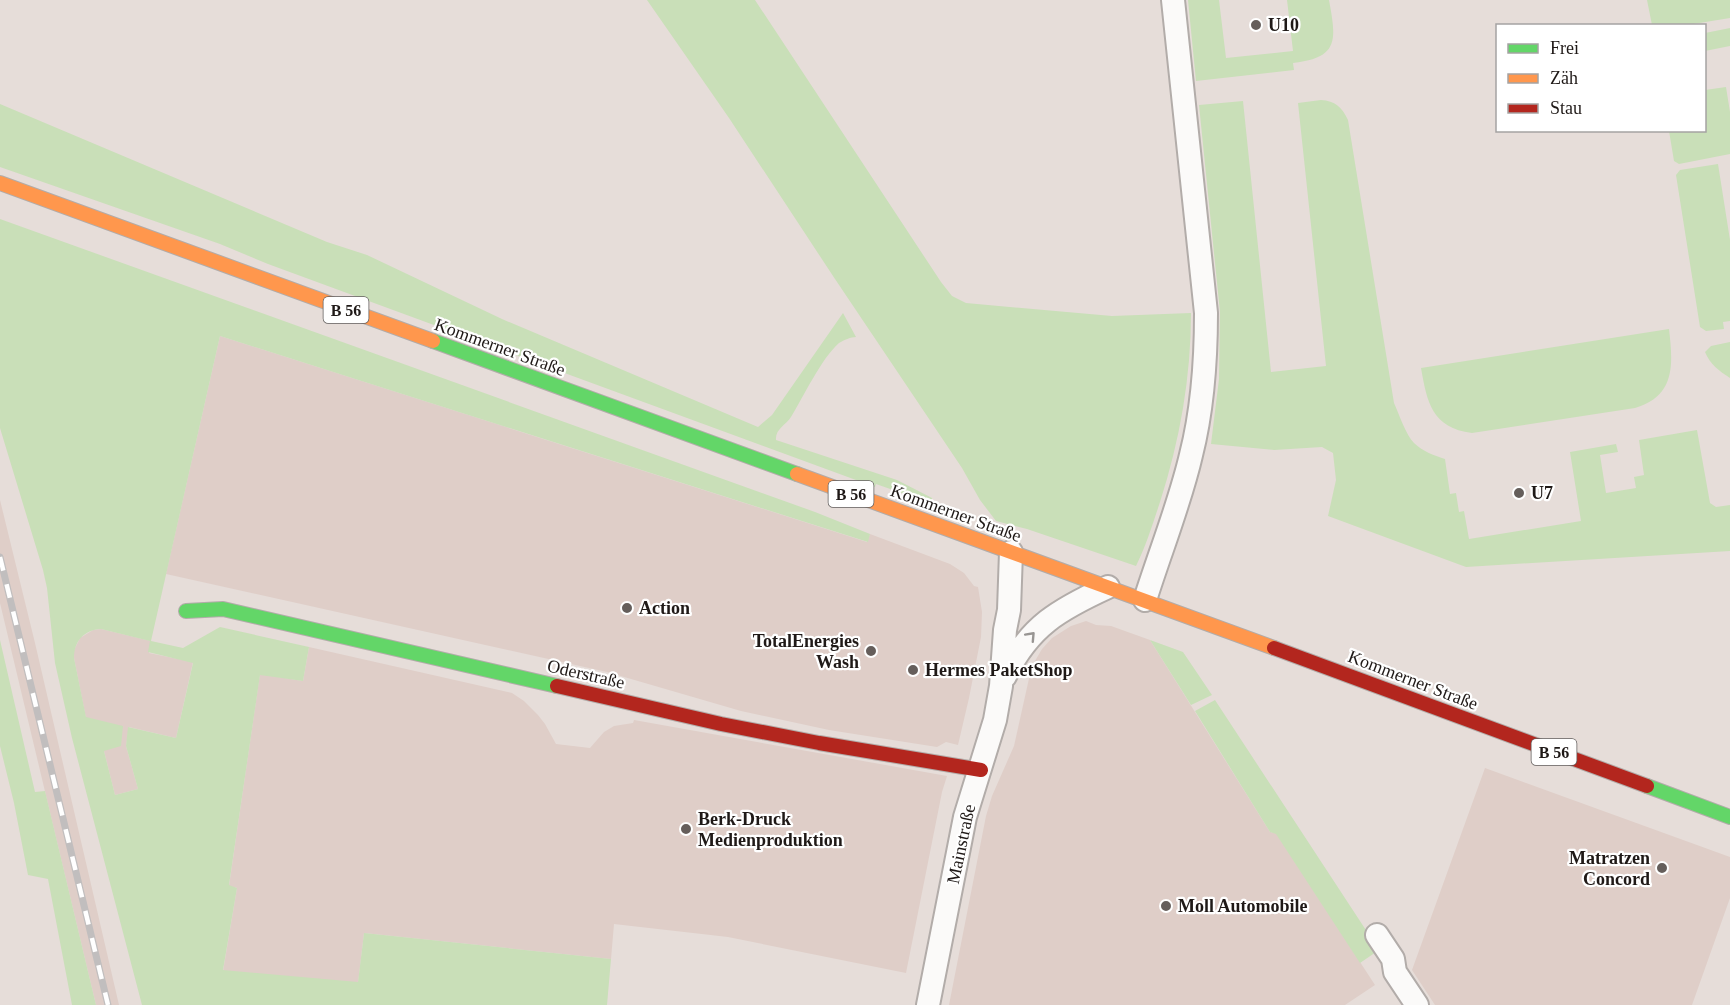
<svg xmlns="http://www.w3.org/2000/svg" width="1730" height="1005" viewBox="0 0 1730 1005" font-family="Georgia,serif">
<rect width="100%" height="100%" fill="#e6ddd9"/>
<!-- built -->
<path fill="#dfcec8" d="M220,336l647,206 3,-8 80,30 14,9 10,13 4,1 4,25 -1,25 -12,61 -11,47 -12,-3 -9,5 -108,-17 -88,-19 -134,-39 -441,-98z
M0,500l35,143 84,362h-23l-96,-402z
M1086,621l10,4 15,1 39,14 120,192 6,1 99,152 -30,20h-396l37,-189 6,-20 22,-50 16,-72 5,-13 7,-12 10,-11 19,-12z
M101,629l50,12 -2,12 44,9 -17,76 -47,-11 -3,19 12,43 -23,6 -11,-44 -18,-33 -12,-60v-8l6,-12 13,-8z
M309,647l203,46 12,8 14,14 7,9 11,20 34,4 14,-16 10,-6 19,-3 1,-3 313,56 -5,16 -36,181 -178,-36 -114,-13 -3,35 -247,-26 -6,50 -135,-12 14,-83 -8,-2 31,-212 43,7z
M1485,768l245,89v41l-38,107h-257l-23,-35z"/>
<!-- green -->
<path fill="#c9dfb8" fill-rule="evenodd" d="M647,0h108l186,282 11,14 14,7 146,13 79,-3c0,64 -11,127 -31,189 -7,21 -14,44 -24,64l-109,-37 -31,-8 -16,-21 -18,-32 -127,-189 -106,-161z
M1188,0h31l7,58 67,-7 -6,-51h42c7,39 11,58 -36,63l1,7 -98,11z
M1647,0h83v18l-43,7h-35z
M1730,28v18l-25,5v-18z
M1726,87l4,25v42l-51,10 -5,-3 -5,-30 35,-1 1,-40z
M1321,100c14,1 21,7 27,20l46,283c5,11 12,32 20,40 8,8 21,13 31,16l5,35 6,-1 3,19 5,-1 5,28 112,-18 -11,-69 46,-8 2,8 -18,3 6,38 30,-5 -2,-11 10,-2 -5,-35 58,-10 13,73 6,4 14,-2v46l-264,16 -138,-51 8,-36 -3,-27 -11,-6 -48,3 -63,-6 8,-65 1,-67 -21,-207 44,-4 28,271 55,-6 -28,-263z
M0,104l327,138 40,13 135,64 256,108 14,-12 71,-102 13,24c-5,0 -12,3 -17,6 -18,16 -35,53 -48,74 -5,8 -16,12 -15,23l121,40 35,18 1,6 -57,-20 -1,3 -607,-223 -48,-20 -220,-77z
M1718,164l12,76v81l-7,1 1,7 -18,2 -6,-4 -24,-152 4,-5z
M0,219l815,293 55,22 -2,8 -648,-206 -69,305 32,7 37,-21 89,20 -6,34 -43,-6 -31,210 8,3 -14,82 135,12 6,-49 247,26 -4,46h-465l-70,-267 -17,-75 -8,-75 -4,-18 -43,-142zM101,629l49,12 -2,11 45,11 -17,75 -48,-11 -2,19 12,43 -23,6 -11,-44 17,-5 2,-20 -37,-9 -12,-59c0,-17 10,-28 27,-29z
M1669,329c4,35 7,67 -34,79l-163,25c-40,-5 -45,-31 -51,-65z
M1730,342v36c-11,-7 -20,-14 -25,-26l6,-6z
M0,640l35,152 10,-1 51,214h-24l-24,-126 -20,-4 -14,-72 -14,-57z
M1150,640l33,12 29,43 -21,10z
M1215,700l164,250 -19,13 -84,-129 -6,-2 -75,-121z"/>
<g fill="none" stroke-linecap="round" stroke-linejoin="round">
<defs>
<path id="street" d="M1145,600c15,-48 35,-97 46,-145 12,-47 15,-94 15,-142l-33,-313
M1005,676c24,-50 55,-67 103,-89
M1377,935l16,24 2,13 22,33
M928,1005l37,-188 30,-97 6,-34 4,-56 4,-20 2,-58"/>
<path id="fast" d="M433,341l364,133
M186,611l37,-2 334,77
M1647,786l83,31"/>
<path id="slow" d="M0,183l433,158
M797,474l477,174"/>
<path id="jam" d="M1274,648l373,138
M557,686l164,38 98,19 162,27"/>
</defs>
<!-- street casing -->
<use href="#street" stroke="#b2aca9" stroke-width="26"/>
<!-- fast casing -->
<use href="#fast" stroke="#b2aca9" stroke-width="16"/>
<!-- slow casing -->
<use href="#slow" stroke="#b2aca9" stroke-width="16"/>
<!-- jam casing -->
<use href="#jam" stroke="#b2aca9" stroke-width="16"/>
<!-- street -->
<use href="#street" stroke="#fbfaf9" stroke-width="22"/>
<!-- fast -->
<use href="#fast" stroke="#63d668" stroke-width="14"/>
<!-- slow -->
<use href="#slow" stroke="#ff974d" stroke-width="14"/>
<!-- jam -->
<use href="#jam" stroke="#b3261e" stroke-width="14"/>
<defs>
<path id="rail" d="M0,557l108,448"/>
</defs>
<!-- rail casing -->
<use href="#rail" stroke="#c1bebe" stroke-width="7"/>
<!-- rail -->
<use href="#rail" stroke="#fff" stroke-width="4.5" stroke-dasharray="14" stroke-linecap="butt"/>
</g>
<!-- one-way arrows -->
<defs><path id="oneway-chevron" d="M-2-3.5L2.5 0L-2 3.5" fill="none" stroke-width="1.6" stroke-linecap="round" stroke-linejoin="round" transform="scale(1.5)"/></defs>
<use stroke="#989593" href="#oneway-chevron" transform="translate(1031 636) rotate(-47)"/>
<!-- markers -->
<g fill="#655e5b" stroke="#fff" stroke-width="2">
<circle cx="1256" cy="25" r="6"/>
<circle cx="1519" cy="493" r="6"/>
<circle cx="627" cy="608" r="6"/>
<circle cx="871" cy="651" r="6"/>
<circle cx="913" cy="670" r="6"/>
<circle cx="686" cy="829" r="6"/>
<circle cx="1662" cy="868" r="6"/>
<circle cx="1166" cy="906" r="6"/>
</g>
<g text-anchor="middle" dominant-baseline="central" stroke-width="4.5" stroke-linejoin="round" paint-order="stroke">
<!-- shield labels -->
<g fill="#fff" stroke="#625e5d" stroke-width="1.5">
<rect x="323.5" y="297" width="45" height="26" rx="4.5"/>
<rect x="828.5" y="481" width="45" height="26" rx="4.5"/>
<rect x="1531.5" y="739" width="45" height="26" rx="4.5"/>
</g>
<g font-size="16" font-weight="bold" fill="#1f1917">
<text x="346" y="310">B 56</text>
<text x="851" y="494">B 56</text>
<text x="1554" y="752">B 56</text>
</g>
<!-- poi labels -->
<g font-size="18" font-weight="bold" fill="#1f1917" stroke="#fff" text-anchor="start">
<text x="1268" y="25">U10</text>
<text x="1531" y="493">U7</text>
<text x="639" y="608">Action</text>
<text x="859" y="641" text-anchor="end">TotalEnergies<tspan x="859" dy="21">Wash</tspan></text>
<text x="925" y="670">Hermes PaketShop</text>
<text x="698" y="819">Berk-Druck<tspan x="698" dy="21">Medienproduktion</tspan></text>
<text x="1650" y="858" text-anchor="end">Matratzen<tspan x="1650" dy="21">Concord</tspan></text>
<text x="1178" y="906">Moll Automobile</text>
</g>
<!-- street labels -->
<g font-size="18" fill="#1f1917" stroke="#fff">
<text transform="translate(500 347) rotate(20)">Kommerner Straße</text>
<text transform="translate(956 513) rotate(20)">Kommerner Straße</text>
<text transform="translate(586 674) rotate(13)">Oderstraße</text>
<text transform="translate(1413 680) rotate(21)">Kommerner Straße</text>
<text transform="translate(961 844) rotate(-78)">Mainstraße</text>
</g>
</g>
<!-- legend -->
<rect x="1496" y="24" width="210" height="108" fill="#ffffff" stroke="#a5a3a2" stroke-width="1.5"/>
<rect x="1508" y="44" width="30" height="9" fill="#63d668" stroke="#a5a3a2" stroke-width="1.5"/>
<text x="1550" y="54" font-size="18" fill="#1f1917">Frei</text>
<rect x="1508" y="74" width="30" height="9" fill="#ff974d" stroke="#a5a3a2" stroke-width="1.5"/>
<text x="1550" y="84" font-size="18" fill="#1f1917">Zäh</text>
<rect x="1508" y="104" width="30" height="9" fill="#b3261e" stroke="#a5a3a2" stroke-width="1.5"/>
<text x="1550" y="114" font-size="18" fill="#1f1917">Stau</text>
</svg>
